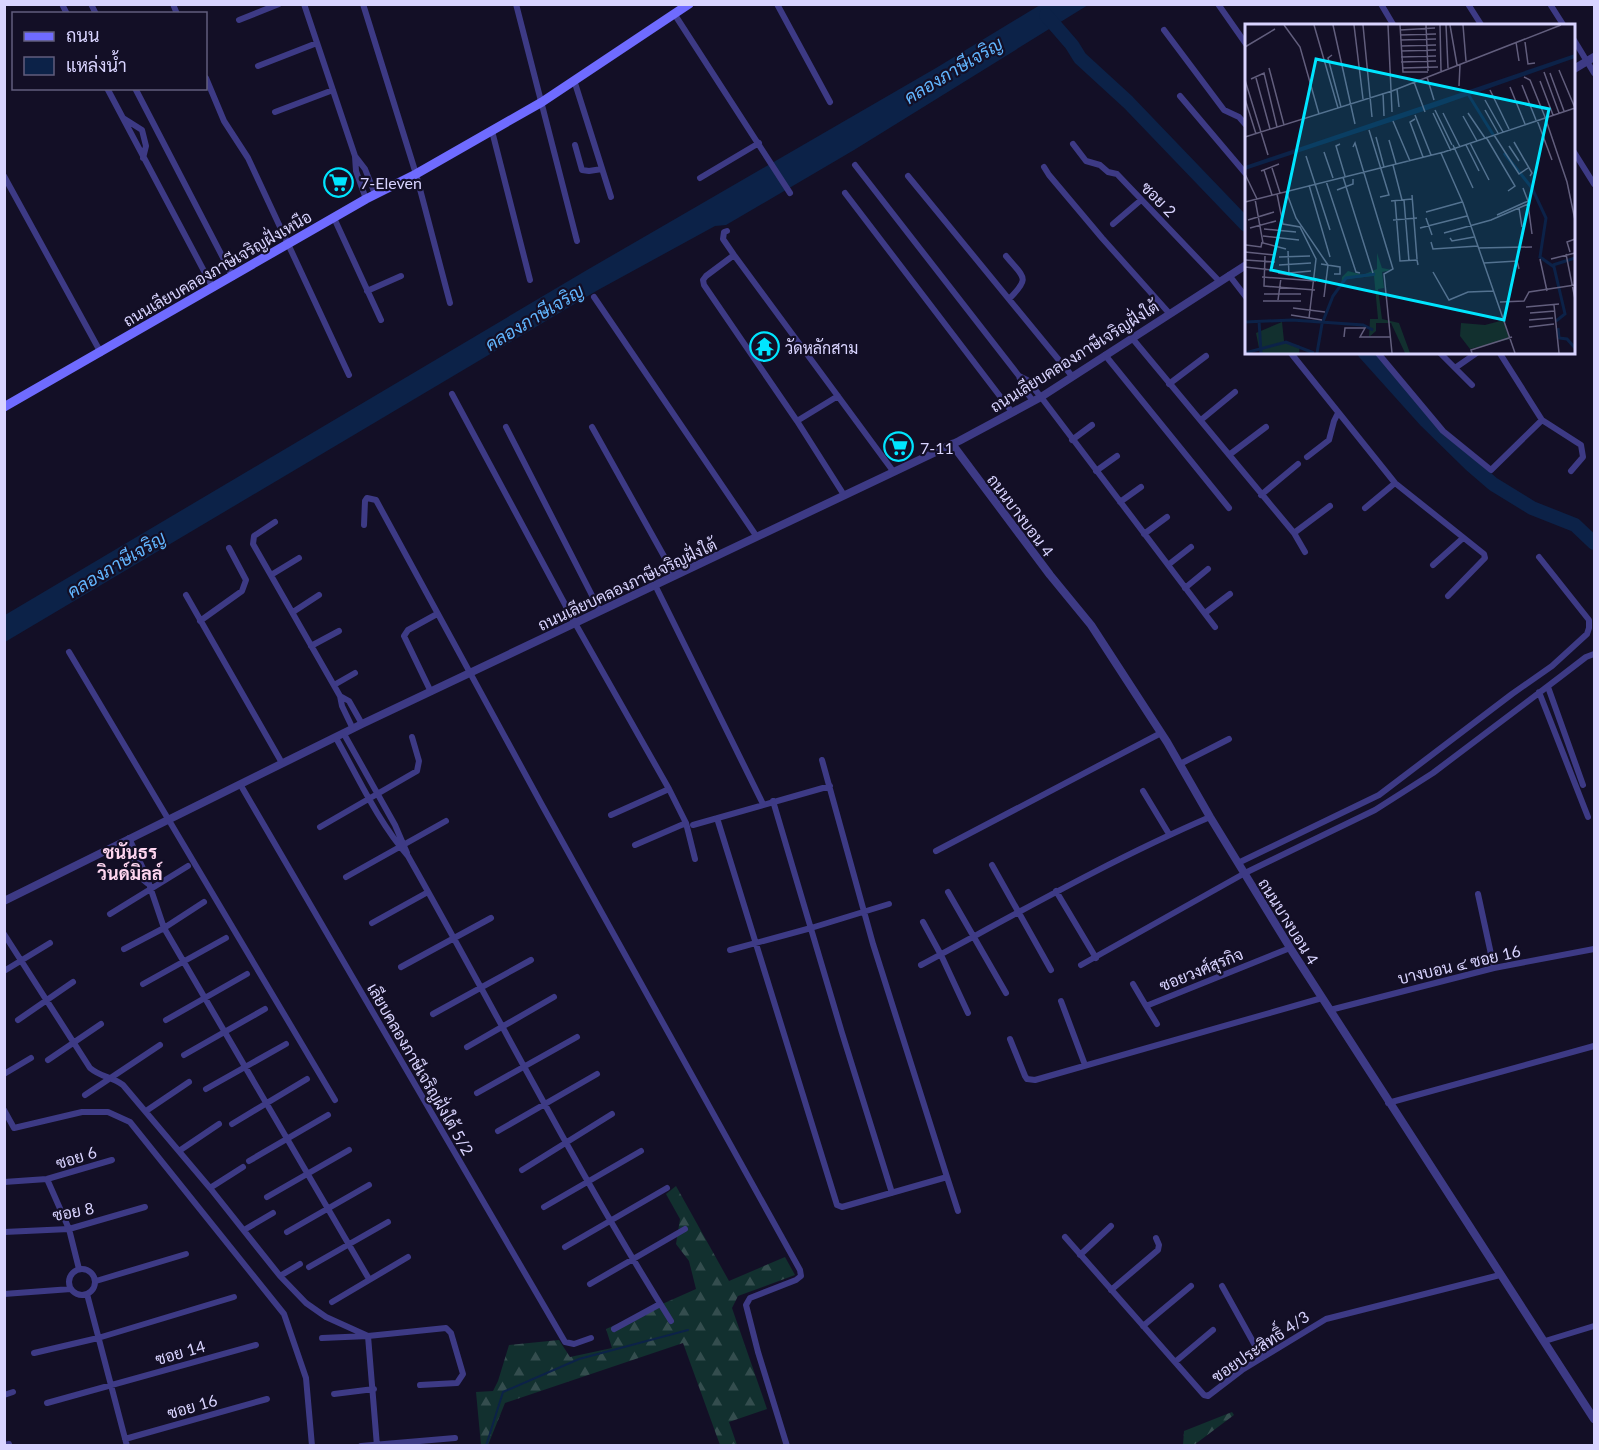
<svg xmlns="http://www.w3.org/2000/svg" width="1599" height="1450" viewBox="0 0 1599 1450" font-family="Lato,Sarabun,sans-serif">
<defs>
<pattern id="forest-firs" width="22" height="20" patternUnits="userSpaceOnUse" patternTransform="scale(1.5)"><rect width="22" height="20" fill="#12302f"/><path d="M5 1l3.5 6h-7zM16 11l3.5 6h-7z" fill="#344d4e"/></pattern>
</defs>
<rect width="100%" height="100%" fill="#130f26"/>
<!-- forest -->
<path fill="url(#forest-firs)" d="M676,1186l53,95 56,-24 10,18 -57,21 -6,12 35,101 -38,13 8,23h-17l-37,-102 -178,60 -17,42h-7l-5,-53 17,-1 5,-10 11,-36 50,-5 11,17 42,-9 -6,-19 90,-40 -7,-28 -13,-17 4,-25 -14,-25z
M1232,1412l2,3 -40,30h-11l1,-14z"/>
<!-- water -->
<path fill="#0c2248" d="M1040,5h48l-234,145 -128,75 -11,1 -117,64 -593,352v-27l582,-345 349,-202z"/>
<g fill="none" stroke-linecap="round" stroke-linejoin="round">
<!-- stream -->
<path stroke="#0c2248" stroke-width="2" d="M486,1446l17,-54 76,-33 109,-29"/>
<!-- river -->
<path stroke="#0c2248" stroke-width="14" d="M1046,15l26,30 8,13 48,44 118,123
M1364,352l62,69 45,44 22,19 39,24 43,17 19,18"/>
<!-- minor -->
<path stroke="#3d3a85" stroke-width="6" d="M62,4l5,10
M91,4l5,10
M173,4l4,10
M304,4l51,152 1,15 10,28
M363,4l53,170 34,129
M516,4l61,237
M777,4l53,98
M1218,4l28,40
M1381,4l13,22
M1468,4l14,22
M1550,4l14,22
M675,15l115,178
M239,20l40,-16
M1164,30l60,80 15,7 7,8
M1574,40l20,33
M258,66l59,-23
M206,78l18,43 24,37 101,217
M574,80l37,117
M107,88l106,200
M135,88l98,189
M1180,96l66,78
M275,112l58,-22
M123,118l19,12 4,16 -3,12
M492,131l38,149
M1073,144l13,17 14,4 8,7 9,2 103,108
M575,145l7,25 7,1 13,-2
M1574,152l20,32
M355,156l10,13 10,25
M855,165l164,211 3,10 11,15
M1044,167l5,8 53,63 67,75
M4,176l97,177
M908,176l164,200
M700,178l59,-35
M845,193l167,219
M334,218l47,102
M1113,224l28,-24
M727,231l-3,1 -1,7 11,16 159,216
M734,255l-28,21 -3,4 1,5 93,136 47,74
M1006,256c18,22 25,21 3,43
M1229,275l17,22
M367,291l34,-15
M594,297l163,240
M1132,338l162,195 11,19
M1290,352l105,131 89,71 1,4 -37,38
M1377,352l66,79 48,39 51,-50
M1439,352l33,33
M1499,352l43,68 39,25 2,12 -12,14
M1105,355l124,153
M1455,368l23,-16
M1019,376l8,4 14,17 174,230
M1169,384l37,-28
M452,394l123,229 94,166 -58,26
M1201,420l34,-28
M797,421l41,-25
M506,427l94,184
M592,427l83,149
M1072,440l20,-15
M1229,455l37,-28
M1307,457l22,-17 5,-19 4,-8
M1096,471l21,-15
M1261,495l37,-31
M1120,502l21,-15
M1365,508l30,-25
M275,522l-21,14 -1,8 87,152 2,10 11,23
M364,525l1,-24 2,-3 9,2 166,305 258,465 1,6 -5,4 -46,18 -4,7 12,47 29,94
M1294,533l36,-27
M1144,534l23,-17
M1168,565l23,-18
M1433,565l30,-27
M271,575l28,-17
M655,585l108,219
M1185,588l23,-19
M186,595l96,168
M293,612l26,-17
M1205,613l25,-19
M200,621l42,-30 4,-11 -17,-32
M311,646l28,-15
M69,652l266,448
M334,685l21,-12
M1548,687l35,98
M431,692l-27,-56 4,-6 29,-16
M1539,692l49,125
M340,696l9,5 13,23
M344,734l51,91 12,28
M336,738c22,39 42,84 72,118 88,155 168,314 263,465
M822,760l51,184 74,233
M1180,764l49,-25
M240,784l325,558 9,2 17,-6
M1143,791l26,43
M773,801l69,232 50,160
M717,818l120,387 5,2 105,-30 11,34
M686,823l9,36
M693,825l137,-39
M320,827l97,-56 2,-10 -7,-24
M129,838l17,37 18,53 205,351
M122,842l19,36 6,5
M635,845l51,-22 -17,-34
M936,851l225,-118
M1238,863l141,-68 133,-101 40,-28 35,-32 2,-6v-8l-50,-63
M992,865l59,105
M346,877l100,-56
M1056,891l40,67
M948,892l58,101
M1478,894l16,74
M110,914l78,-48
M923,922l18,33 27,58
M372,923l56,-31
M4,934l86,134c12,10 21,8 33,17l87,103 70,88 26,27 20,14 42,19 9,110
M124,949l40,-21 40,-26
M730,950l81,-22 78,-24
M921,965c95,-51 189,-105 289,-148
M1081,965l164,-92 130,-63 58,-37 127,-96 26,-20 8,-3
M401,967l90,-49
M4,971l46,-28
M143,984l83,-46
M1133,984l13,22 144,-58
M1061,1001l24,64
M1146,1006l11,18
M1330,1010l164,-42 100,-19
M433,1014l98,-54
M18,1020l55,-38
M166,1020l81,-46
M1010,1039l15,37 2,3 8,1 287,-82
M467,1047l87,-50
M184,1055l81,-46
M48,1060l53,-36
M4,1074l27,-16
M206,1089l80,-45
M477,1093l100,-56
M85,1095l75,-50
M1388,1103l206,-57
M4,1110l10,18 68,-16h26l22,10 154,192 22,64 6,68
M146,1111l43,-29
M232,1124l75,-45
M498,1131l99,-57
M179,1151l40,-27
M249,1161l79,-46
M522,1170l90,-56
M47,1179l22,50 10,40
M4,1182l43,-3 65,-19
M210,1188l33,-21
M267,1197l82,-47
M544,1207l97,-56
M244,1230l29,-17
M4,1232l65,-3 76,-22
M287,1232l82,-47
M1065,1237l139,158 4,1 34,-26 84,-51 174,-44
M565,1247l102,-59
M1080,1255l31,-29
M309,1267l79,-45
M69 1282a13 13 0 1 1 26 0a13 13 0 1 1-26 0Z
M280,1276l20,-12
M96,1281l90,-27
M590,1284l95,-55
M1222,1286l40,72
M1111,1290l47,-40 1,-5 -3,-7
M4,1294l67,-5
M87,1294l40,152
M332,1302l76,-45
M1143,1326l48,-40
M614,1329l46,-25
M322,1338l46,-2 78,-8 5,5 12,41 -6,9 -37,2
M1545,1341l49,-15
M34,1353l64,-15 136,-41
M1175,1362l38,-32
M334,1394l40,-5
M4,1395l9,-3
M47,1403l209,-58
M125,1439l142,-40
M4,1445l5,-1
M361,1446l94,-8"/>
<!-- tertiary -->
<path stroke="#3d3a85" stroke-width="8" d="M1574,69l20,-12
M952,444l98,131 41,50 76,117 43,75 82,134 302,468
M4,901l358,-177 597,-283 82,-44 205,-132"/>
<!-- secondary -->
<path stroke="#6f6bff" stroke-width="9" d="M4,407l362,-208 50,-25 126,-72 147,-98"/>
</g>
<!-- icons -->
<defs>
<symbol id="supermarket-ring" viewBox="-11 -11 22 22"><circle r="9.5" fill="#130f26" stroke="#00e5ff" stroke-width="1.5"/><path d="M-6-5.5h2.5l.6 2H6L4.5 2H-2.5L-4.4-4H-6ZM-1.5 3.2a1.3 1.3 0 1 0 .1 0ZM3 3.2a1.3 1.3 0 1 0 .1 0Z" fill="#00e5ff"/></symbol>
<symbol id="temple-ring" viewBox="-11 -11 22 22"><circle r="9.5" fill="#130f26" stroke="#00e5ff" stroke-width="1.5"/><path d="M0-6L5-2H3V0L6.5 2.5H4V6H1.5V3h-3V6H-4V2.5H-6.5L-3 0V-2H-5Z" fill="#00e5ff"/></symbol>
</defs>
<g fill-rule="evenodd">
<use href="#supermarket-ring" x="322" y="166" width="33" height="33"/>
<use href="#temple-ring" x="748" y="330" width="33" height="33"/>
<use href="#supermarket-ring" x="882" y="430" width="33" height="33"/>
</g>
<g text-anchor="middle" dominant-baseline="central" stroke-width="4.5" stroke-linejoin="round" paint-order="stroke">
<!-- poi labels -->
<g font-size="16" fill="#d9d4ff" stroke="#130f26" text-anchor="start">
<text x="360" y="182">7-Eleven</text>
<text x="785" y="347">วัดหลักสาม</text>
<text x="920" y="447">7-11</text>
</g>
<!-- street labels -->
<g font-size="16" fill="#d9d4ff" stroke="#130f26">
<text transform="translate(1159 199) rotate(46)">ซอย 2</text>
<text transform="translate(217 268) rotate(-30)">ถนนเลียบคลองภาษีเจริญฝั่งเหนือ</text>
<text transform="translate(1074 356) rotate(-32)">ถนนเลียบคลองภาษีเจริญฝั่งใต้</text>
<text transform="translate(1021 515) rotate(53)">ถนนบางบอน 4</text>
<text transform="translate(627 584) rotate(-25)">ถนนเลียบคลองภาษีเจริญฝั่งใต้</text>
<text transform="translate(1289 921) rotate(58)">ถนนบางบอน 4</text>
<text transform="translate(1459 964) rotate(-13)">บางบอน ๔ ซอย 16</text>
<text transform="translate(1201 969) rotate(-22)">ซอยวงศ์สุรกิจ</text>
<text transform="translate(421 1069) rotate(60)">เลียบคลองภาษีเจริญฝั่งใต้ 5/2</text>
<text transform="translate(76 1157) rotate(-17)">ซอย 6</text>
<text transform="translate(73 1211) rotate(-11)">ซอย 8</text>
<text transform="translate(1260 1346) rotate(-34)">ซอยประสิทธิ์ 4/3</text>
<text transform="translate(180 1352) rotate(-16)">ซอย 14</text>
<text transform="translate(192 1406) rotate(-16)">ซอย 16</text>
</g>
<!-- water labels -->
<g font-size="18" font-style="italic" fill="#62b6ff" stroke="#130f26">
<text transform="translate(953 70) rotate(-31)">คลองภาษีเจริญ</text>
<text transform="translate(534 317) rotate(-31)">คลองภาษีเจริญ</text>
<text transform="translate(116 564) rotate(-31)">คลองภาษีเจริญ</text>
</g>
<!-- neighbourhood labels -->
<g font-size="18" font-weight="bold" fill="#ffd6f0" stroke="#130f26">
<text x="130" y="852">ชนันธร<tspan x="130" dy="21">วินด์มิลล์</tspan></text>
</g>
</g>
<!-- overview -->
<g transform="translate(1245 24)">
<rect width="330" height="330" fill="#130f26"/>
<path d="M132,229l5,15 10,2 -10,2 2,16 -6,1 4,30 17,4 11,30h-5l-14,-30h-15v8l-7,6 1,-18h8l-4,-43 -28,3 -5,8 1,-10 6,-6 15,4 14,-6z" fill="#12302f"/>
<path d="M259,296l6,19 -40,10 -10,-13 1,-13 24,2zM37,298l2,19 16,5 -1,7h-39l-4,-20z" fill="#12302f"/>
<path d="M330,30v4l-139,49 -191,63v-4z" fill="#0c2248"/>
<path fill="none" stroke="#0c2248" stroke-width="3" d="M223,70l26,42M259,129l28,35 14,30 -6,39 14,10 11,47 -9,7M308,241l22,-7M14,297l2,32M0,298l47,-2 71,5 10,5M313,304l1,10 8,1 8,9M0,329l41,-11 28,11M72,329l5,-29 11,-28 13,-18 29,-4"/>
<path fill="none" stroke="#625e7d" stroke-width="1.5" d="M39,1l16,22 19,67M69,1l24,83M88,1l22,99M109,1l9,74M118,1l9,92M143,1l4,87M155,1l3,47h25M181,1l2,46M195,1l1,46M201,1l2,43M205,1l7,40M218,1l3,36M155,6l35,-2M155,11l36,-1M156,16l35,-1M271,18l3,19M280,18l3,22 7,-1M156,22l35,-1M0,23l30,-18M156,27l35,-1M87,31l-4,3 13,49M156,33l35,-1M156,38l35,-1M24,44l15,57M157,44l36,-1M314,46l16,38M299,48l15,41M305,49l14,38M182,53l7,23M279,53l6,3 15,37 22,65 8,38M11,54l14,51M6,55l13,-6 13,54M0,56l23,75M295,57l13,34M169,58l11,30M277,61l14,35M214,62l1,-21M265,63l15,37M152,65l2,18M245,66l19,39M138,69l1,23M0,75l11,35M240,76l18,32M190,86l17,35M240,86l13,23M188,89l18,38M198,89l17,34M223,89l17,25M170,91l16,40M218,92l14,25M170,95l-5,3 13,35M292,96l15,40M148,97l17,40M124,106l20,65 -9,2M249,111l25,39 9,-6M0,113l147,-46 169,-66M131,113l8,30M241,113l29,49 -7,5M144,116l7,24M269,118l18,31 -2,3M225,119l19,37M95,120l-4,2 9,30M208,121l20,43M221,121l13,26M264,122l10,15M108,123l2,-4 38,126 -9,5 8,79M79,128l9,26M196,129l22,50 52,150M61,132l24,74M148,141l9,35M27,144l8,25M19,146l8,25M16,147l18,-7M0,150l12,25M98,153l30,96M81,157l30,91 4,1M64,161l21,72M92,166l16,-6v-5M41,167l10,27 32,47 -4,32M32,170l6,30 17,3 16,32 -7,59M167,171l5,64M10,175l8,44 23,6M150,176l5,61 17,-1 1,5M159,176l5,61M146,177l21,-2M0,178l199,-50 131,-44M274,184l3,19M181,188l36,-10M0,191v26M252,191l31,-14 -5,-13M181,194l6,17M3,196l26,-8M148,196l24,-2M5,204l26,-7M175,204l47,-12M19,205l32,3M199,209l47,-13 37,-16 4,30M18,212l36,4M205,214l2,3 22,-4M186,218l2,7 45,-3M1,221l15,2 1,-5M233,224l54,-1M0,228l29,3M325,228l-3,-10 8,-3M321,230l9,45M20,232l-1,30 51,4M34,233l31,-1M295,235l7,32M306,235l24,-6M0,236l30,2M239,239l33,-2 2,8M76,240l19,3v7h-6M34,241l32,-2M0,243l27,3M188,248l16,28 19,-8 26,-1M33,249l11,2 -1,-24M44,249l22,-2M17,253l54,4M19,270h37M33,276l3,-22M18,277h38M255,278l24,-1 5,-9 46,-7M309,281l5,48M281,283l33,-3M48,284l32,4M285,289l25,-2M46,291l31,5M284,296l24,-2M284,303l25,-3M99,313l1,-9h20l-5,9h30M227,329l-1,-3 41,-13"/>
<path fill="#00e5ff" fill-opacity="0.15" stroke="#00e5ff" stroke-width="3" d="M71,35l233,50 -45,211 -233,-50z"/>
<rect width="330" height="330" fill="none" stroke="#d9d4ff" stroke-width="3"/>
</g>
<!-- border -->
<rect width="1599" height="1450" fill="none" stroke="#d9d4ff" stroke-width="12"/>
<!-- legend -->
<rect x="12" y="12" width="195" height="78" fill="#130f26" stroke="#625e7d" stroke-width="1.5"/>
<rect x="24" y="32" width="30" height="9" fill="#6f6bff" stroke="#625e7d" stroke-width="1.5"/>
<text x="66" y="42" font-size="18" fill="#d9d4ff">ถนน</text>
<rect x="24" y="57" width="30" height="18" fill="#0c2248" stroke="#625e7d" stroke-width="1.5"/>
<text x="66" y="72" font-size="18" fill="#d9d4ff">แหล่งน้ำ</text>
</svg>
